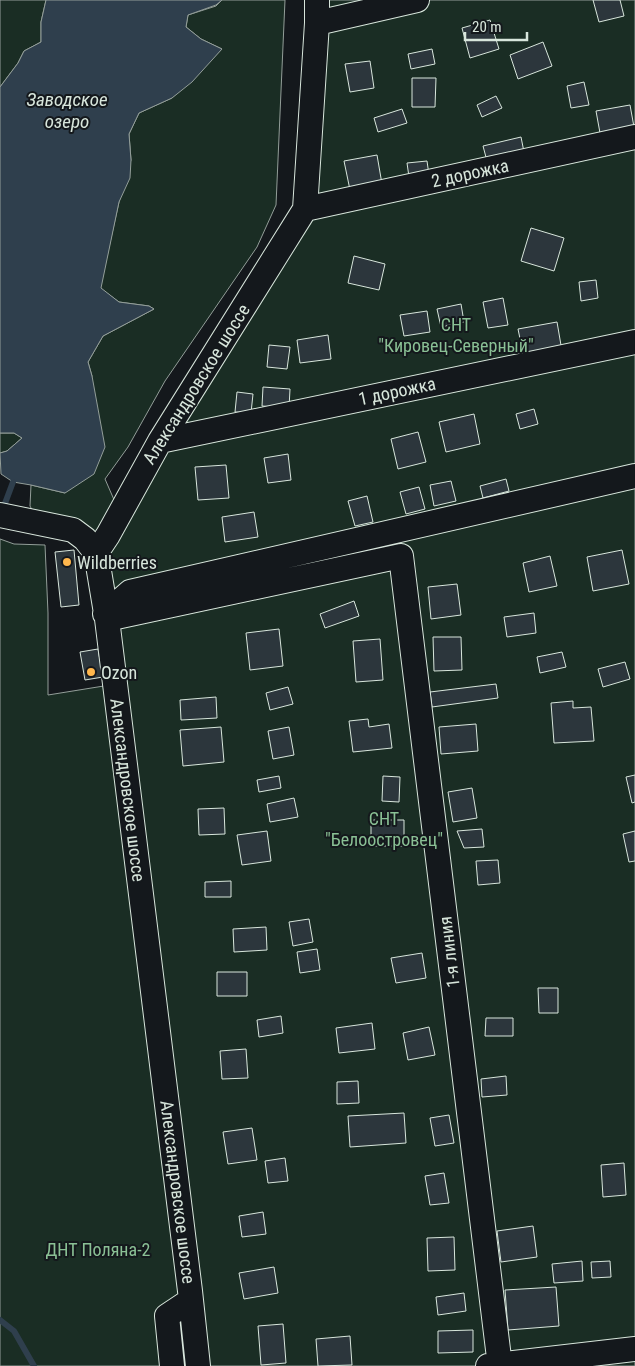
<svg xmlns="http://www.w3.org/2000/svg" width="635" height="1366" viewBox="0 0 635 1366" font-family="'Roboto Condensed',sans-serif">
<rect width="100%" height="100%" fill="#14181c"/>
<!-- green -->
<path fill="#1a2d24" stroke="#939e99" d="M0,0h46l-5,22v20l-17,9 -6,12 -18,24z
M222,0h63l-9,205 -19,42 -92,134 -37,66 -23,32 10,23 -11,35 -72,-27 -2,-4 1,-21 34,8 27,-117 -4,-14 15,-26 51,-27 -5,-3 -30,-4 -19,-14 19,-86 12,-42 -2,-26 10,-21 33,-15 50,-49 -21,-10 -15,-12 2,-12 28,-9z
M317,0h318v1366h-437l-9,-82 -34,31 5,51h-160v-827l14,5 31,1 3,68v82l62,-10 -10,-130 201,-339z
M0,433h14l8,5 -15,13 -7,2z"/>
<!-- water -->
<path fill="#2f3f4d" stroke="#939e99" d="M46,0h176l-6,5 -28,10 -2,12 15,12 21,10 -30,33 -20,16 -33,15 -10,21 2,26 -1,18 -11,24 -18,86 18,14 30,4 5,3 -51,27 -15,26 4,14 13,71 -11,27 -29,19 -34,-8 -18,-3 -12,-8 -1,-21 7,-2 15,-13 -8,-5h-14v-346l18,-24 6,-12 17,-9v-20z"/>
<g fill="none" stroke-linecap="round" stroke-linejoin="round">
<!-- stream -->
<path stroke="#2f3f4d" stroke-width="6" d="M4,506l9,-24
M0,1320l14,11 20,35"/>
</g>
<!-- building -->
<path fill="#2c363c" stroke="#d8e6dc" d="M593,0h27l4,16 -25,6z
M490,20l9,29 -29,9 -8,-30z
M543,42l9,24 -34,13 -8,-24z
M432,49l3,15 -24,5 -3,-15z
M370,61l4,27 -24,4 -5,-28z
M412,78h24l-1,29h-23z
M584,82l5,23 -18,3 -4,-22z
M496,96l6,12 -20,9 -5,-12z
M630,105l4,22 -34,6 -4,-22z
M402,109l5,14 -29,9 -4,-14z
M521,137l3,15 -37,9 -4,-15z
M377,155l5,29 -32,6 -6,-29z
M427,161l2,14 -20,2 -2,-14z
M531,228l33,10 -10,33 -33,-10z
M354,256l31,8 -6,26 -31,-7z
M596,280l2,18 -17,3 -2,-19z
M503,298l5,27 -20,3 -5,-26z
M461,304l3,18 -23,5 -4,-18z
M427,311l3,21 -26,4 -4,-21z
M557,322l5,29 -38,7 -6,-29z
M328,335l3,24 -31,4 -3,-23z
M269,345l21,2 -3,22 -20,-2z
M263,387l27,2 -1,19 -27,-2z
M237,392l16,2 -2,19 -16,-1z
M534,409l4,15 -18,5 -4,-15z
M474,414l6,30 -34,8 -7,-30z
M418,432l8,30 -28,7 -7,-30z
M288,454l3,26 -23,3 -4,-25z
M226,465l3,33 -31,2 -3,-33z
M506,479l3,12 -26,7 -3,-12z
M451,481l5,20 -22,5 -4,-21z
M419,487l6,22 -19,5 -6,-22z
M367,496l6,26 -18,4 -7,-25z
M254,512l4,25 -33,5 -3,-25z
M74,550l5,55 -18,2 -6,-55z
M622,550l7,34 -36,7 -6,-34z
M550,556l7,30 -28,6 -6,-29z
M457,584l4,31 -30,4 -3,-32z
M354,601l5,15 -34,12 -5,-14z
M534,613l2,20 -29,4 -3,-20z
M279,629l4,37 -33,4 -4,-37z
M433,637h28l1,33 -28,1z
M380,639l3,41 -27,2 -3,-41z
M98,649l5,28 -18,3 -5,-28z
M562,652l4,15 -26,6 -3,-16z
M625,662l5,17 -27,8 -5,-18z
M496,684l2,14 -66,9 -2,-15z
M288,687l5,17 -23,6 -4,-17z
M216,697l1,21 -36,2 -1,-20z
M573,701v7l18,-1 3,34 -40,2 -3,-40z
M368,719l1,8 20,-3 3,24 -39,4 -4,-31z
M476,724l2,27 -37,3 -2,-27z
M221,727l3,35 -41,4 -3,-36z
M289,727l5,28 -21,4 -5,-28z
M635,775v27l-3,1 -6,-26z
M279,776l2,12 -22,4 -2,-12z
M383,776l17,1 -1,25 -17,-1z
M472,788l5,30 -24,4 -5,-30z
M294,798l4,19 -28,5 -3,-18z
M224,808l1,26 -26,1 -1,-26z
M371,820h33v26h-33z
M482,829l2,18 -20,1 -7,-17z
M267,831l4,30 -29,4 -5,-30z
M635,831v30l-6,1 -6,-28z
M498,860l2,23 -22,2 -2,-24z
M231,881v16h-26v-15z
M309,919l4,23 -20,4 -4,-24z
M266,927l1,23 -33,2 -1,-23z
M317,949l3,21 -20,3 -3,-21z
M422,953l4,25 -30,5 -5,-25z
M217,972h30v24h-30z
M538,988h20v25h-19z
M281,1016l2,17 -24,4 -2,-17z
M486,1018h27v18h-28z
M372,1023l3,26 -36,4 -3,-25z
M429,1027l6,28 -27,5 -5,-27z
M246,1049l2,29 -26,1 -2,-28z
M506,1076l1,19 -25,2 -1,-18z
M358,1081l1,22 -22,1v-22z
M404,1113l2,30 -56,4 -2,-31z
M449,1115l5,28 -19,3 -5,-28z
M252,1128l5,32 -29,4 -5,-32z
M285,1158l3,23 -20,2 -3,-22z
M624,1163l2,32 -23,2 -2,-32z
M444,1173l5,30 -19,2 -5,-29z
M263,1212l3,22 -24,3 -3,-21z
M533,1226l4,31 -36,5 -4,-31z
M454,1237l1,33 -27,1 -1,-33z
M582,1261l1,20 -29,2 -2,-19z
M610,1261l1,16 -19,1 -1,-16z
M274,1267l4,26 -34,6 -5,-26z
M556,1287l3,39 -51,4 -3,-40z
M464,1293l2,18 -28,4 -2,-18z
M283,1324l3,39 -25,2 -3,-39z
M473,1330v22l-35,1v-22z
M350,1336l2,29 -34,1 -2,-27z"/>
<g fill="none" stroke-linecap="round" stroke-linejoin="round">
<defs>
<path id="minor" d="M317,23l100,-23
M305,209l330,-72
M160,441l475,-99
M0,515l73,15 12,9 11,14
M105,614l25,-22 505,-116
M107,619l294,-63 99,810
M172,1366l-5,-50 24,-16
M198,1366l-8,-75 -83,-672 -11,-66 12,-18 52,-94 145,-232 12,-186v-23
M488,1366l147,-17"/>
</defs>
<!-- minor casing -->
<use href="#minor" stroke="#d8e6dc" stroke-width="26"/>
<!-- minor -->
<use href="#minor" stroke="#14181c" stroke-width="24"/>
</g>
<!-- markers -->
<g fill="#ffb74d" stroke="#14181c" stroke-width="2">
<circle cx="67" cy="562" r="5"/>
<circle cx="91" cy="672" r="5"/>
</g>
<g text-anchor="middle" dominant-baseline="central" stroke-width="4" stroke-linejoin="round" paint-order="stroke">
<!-- street labels -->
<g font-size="18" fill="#d8e6dc" stroke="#14181c">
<text transform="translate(470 173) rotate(-12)">2 дорожка</text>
<text transform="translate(196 384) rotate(-58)">Александровское шоссе</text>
<text transform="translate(397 391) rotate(-12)">1 дорожка</text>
<text transform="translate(128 790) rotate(83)">Александровское шоссе</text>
<text transform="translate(449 952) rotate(-97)">1-я линия</text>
<text transform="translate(178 1192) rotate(83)">Александровское шоссе</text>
</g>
<!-- park labels -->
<g font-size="18" fill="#8ac095" stroke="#14181c">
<text x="456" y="324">СНТ<tspan x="456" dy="21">"Кировец-Северный"</tspan></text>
<text x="384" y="818">СНТ<tspan x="384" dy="21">"Белоостровец"</tspan></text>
<text x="98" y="1249">ДНТ Поляна-2</text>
</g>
<!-- poi labels -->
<g font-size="18" fill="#d8e6dc" stroke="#14181c" text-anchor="start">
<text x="77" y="562">Wildberries</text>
<text x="101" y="672">Ozon</text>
</g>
<!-- water labels -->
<g font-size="19" font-style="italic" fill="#d8e6dc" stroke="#14181c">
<text x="67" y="99">Заводское<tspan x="67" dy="22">озеро</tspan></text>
</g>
</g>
<!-- scale -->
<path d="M465 32v8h62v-8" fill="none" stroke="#d8e6dc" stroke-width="2.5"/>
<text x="472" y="32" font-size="15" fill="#d8e6dc" stroke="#14181c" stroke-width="4" paint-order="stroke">20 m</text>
</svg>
